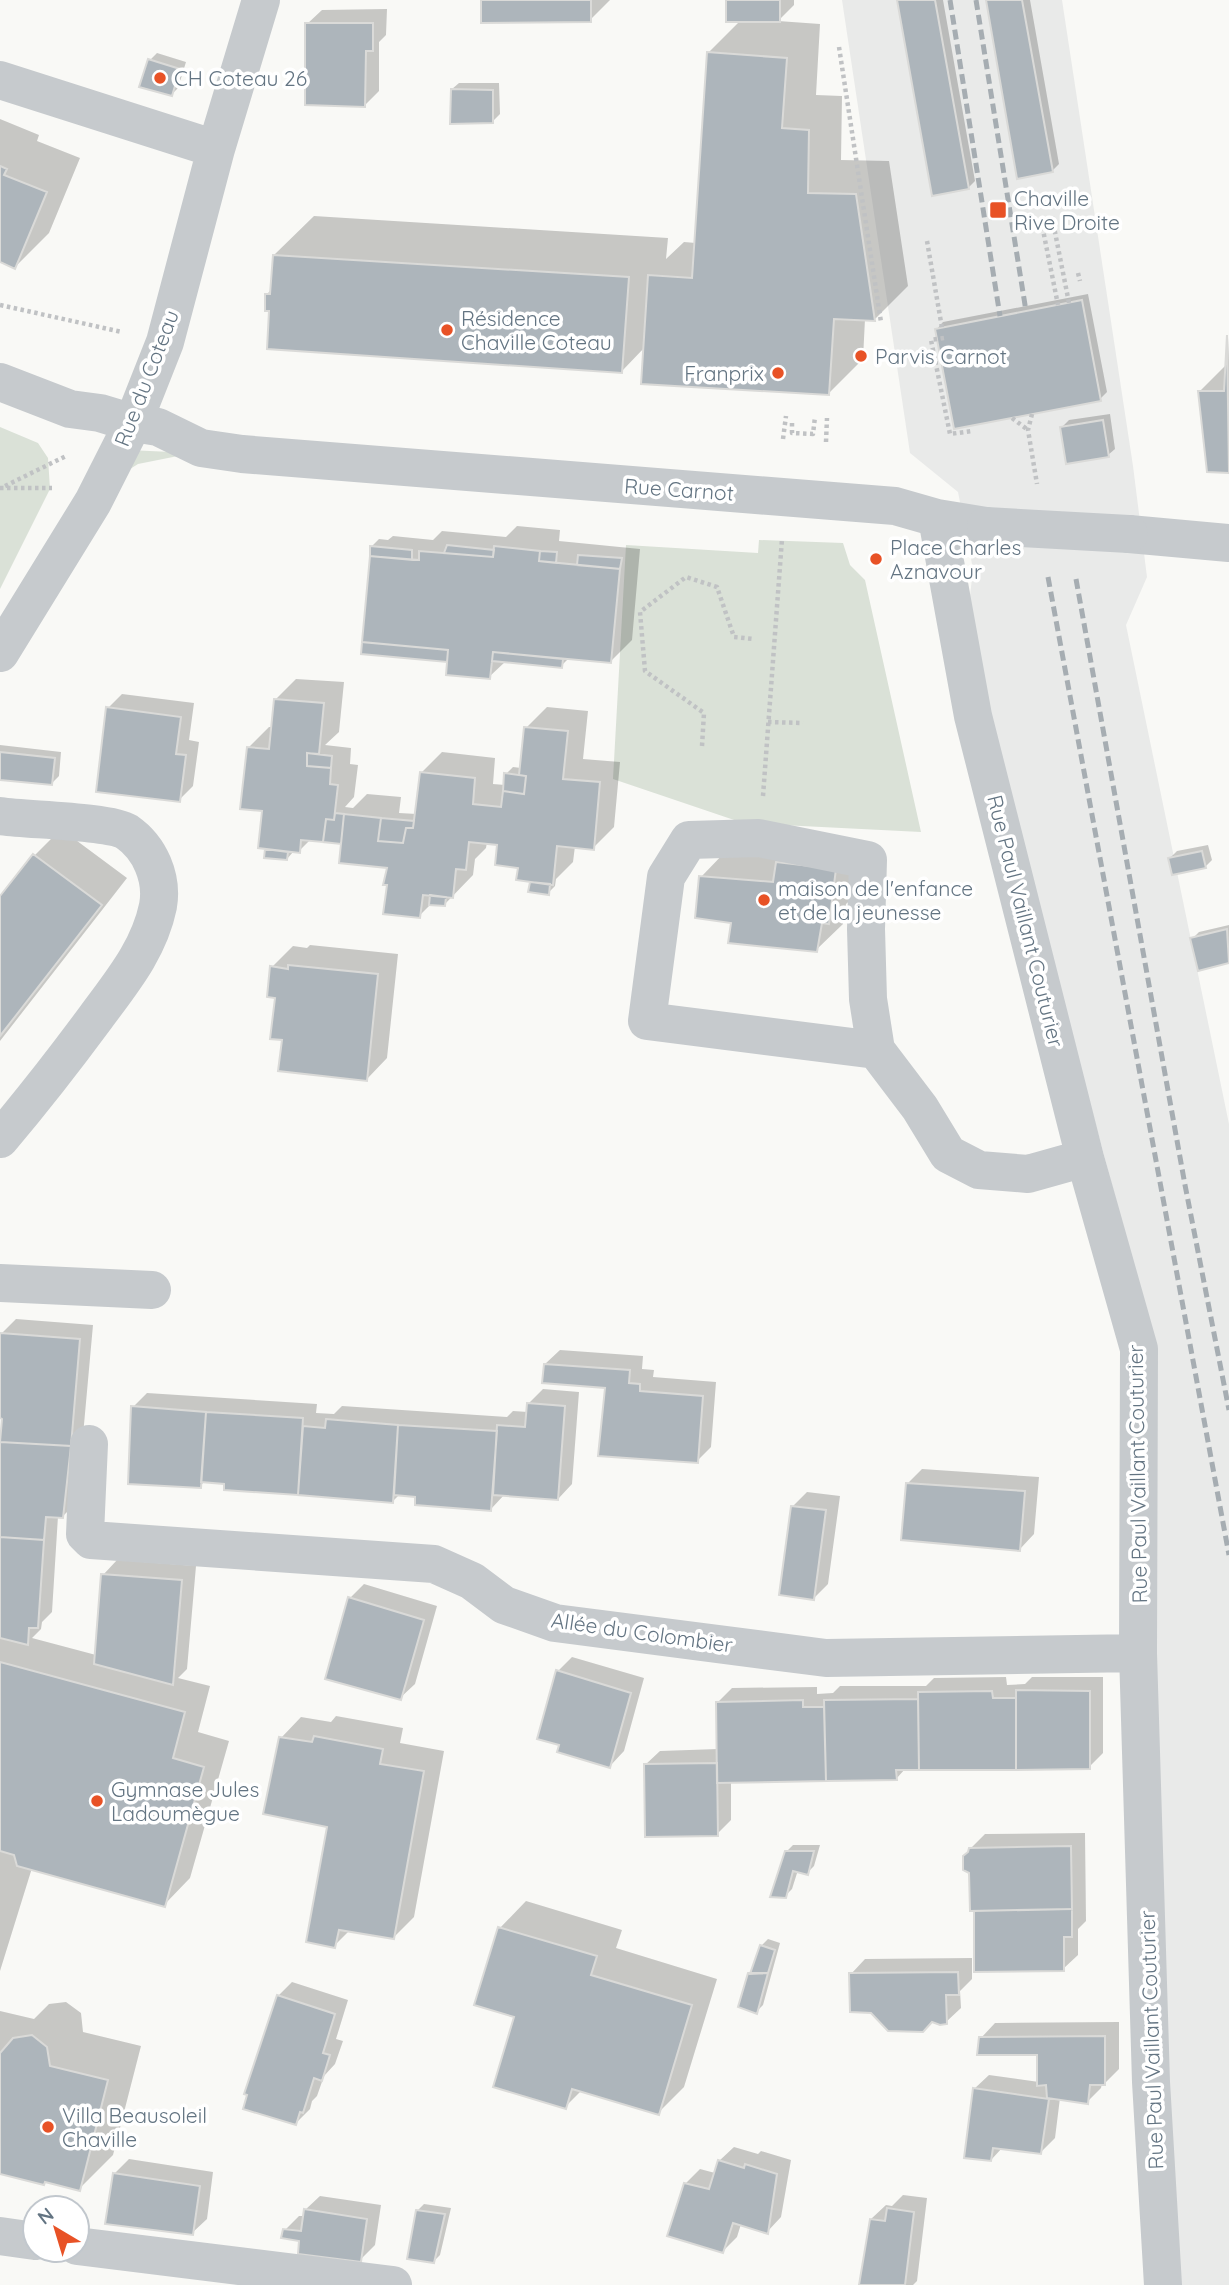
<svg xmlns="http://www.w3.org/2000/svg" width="1229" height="2285" viewBox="0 0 1229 2285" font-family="Quicksand,sans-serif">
<rect width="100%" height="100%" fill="#f9f9f6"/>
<!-- built -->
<path fill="#e9eae9" d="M842,0h220l71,466 14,111 -21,48 103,499v1161h-67l-9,-948 -132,-490 -54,-224 6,-54 -15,-77 -48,-39z"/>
<!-- green -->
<path fill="#dae1d7" d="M0,427l38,16 10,15 2,31 -50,100z
M128,450l65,3 -55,11 -27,17z
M759,540l84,3 7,22 15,15 56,252 -178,-9 -130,-44 13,-234 132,8z"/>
<!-- shadow -->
<path fill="#0003" fill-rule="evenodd" d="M483,0h127l-20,20z
M728,0h66v5l-16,16 42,3 -4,71 26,1 -1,64 48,1 19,125 -34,34 -9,-1 -2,40 -34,34 -184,-46 -23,24 -351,-61 -5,-15 6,-6 2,-34 40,-39 354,22 -2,21 18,-17 12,1 12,-190 33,-33z
M899,0h44l32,181 -7,7z
M987,0h43l29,164 -7,7z
M387,9l-1,26 -7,7v49l-14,14 -58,-81 15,-14z
M157,53l29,9 -8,26 -6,6 -22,-34z
M459,83h40l1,31 -7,7 -41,-32z
M0,119l39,16 -2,6 43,17 -31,75 -34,34 -15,-6z
M1088,294l19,98 -7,7 -163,-70 6,-7z
M1229,337v134l-20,-1 -10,-78 29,-29z
M1110,414l5,35 -7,6 -46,-28 7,-7z
M517,526l43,4 -1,11 81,8 -8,91 -21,21 -43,-2 -7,7 -55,-5 -17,16 -40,-17 -86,-8 9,-106 7,-7 9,1 5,-4 40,4 9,-9 64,6zM461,553l38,3v4l-39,-4z
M296,679l48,3 -5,50 -14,13 26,3 -1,16 8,1 -4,32 -9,10 8,1 14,-14 34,3 -2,16 18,1 4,-41 21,-21 53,6 -2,26 12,1 1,-11 7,-7 8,1 5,-40 21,-21 41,4 -5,48 37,3 -6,65 -21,21 -18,-2 -2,16 -17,17 -1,7 -7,7 -17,-10 3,-2 -35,-38 -12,-1 -1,6 -11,11 -2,16 -29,30 -12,-2 -13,13 -30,-50 -46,-24 -32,-3 -12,12 -6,1 -6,7 -21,-9 3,-2 -5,-38 -15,-63 20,-20h4l3,-28z
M122,694l72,9 -5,37 10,2 -6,44 -14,14 -71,-92z
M0,745l61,7 -2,24 -7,7 -52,-4z
M61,829l66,49 -127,163v-142l35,-44z
M861,843l-6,53 -9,8 -3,20 -27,26 -84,-28 -31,-45 26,-27z
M1208,845l4,15 -7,7 -35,-9 7,-7z
M1229,925v37l-29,7 -8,-30 7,-7z
M310,945l88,9 -11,104 -20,21 -84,-41 -11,-71 21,-21 14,2z
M16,1319l77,6 -16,177 -14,14h-5l-6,96 -10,10 -1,7 -9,9 64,17 7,-80 14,-15 79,6 -9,103 -9,9 32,8 -12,46 31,9 -39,137 -26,27 -132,-37 -32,103v-535l3,-3 1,-16h-4v-63l1,-20z
M560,1350l83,6 -1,13 12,1 -1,7 63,5 -5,65 -14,14 -91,-75 -61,-22z
M543,1389l36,3 -7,92 -14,15 -53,-5 -14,15 -91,-15 -7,7 -167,-12v-7l-20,-2 -6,6 -67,-79 14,-14 170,11 -1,9 18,1 8,-8 165,11 6,-6 15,1v-8z
M922,1469l117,8 -5,57 -14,15 -113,-65z
M807,1492l33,4 -12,88 -14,14 -21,-92z
M364,1584l73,22 -22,78 -15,14 -50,-100z
M572,1657l72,21 -20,73 -14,15 -49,-22 -3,-73z
M1006,1677l1,8 18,-1 7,-7h71v76l-14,14 -183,1 -10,11 -165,2v39l-14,14 -72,-69 15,-14 58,-2v-47l14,-14 85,-1v7l16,-1 7,-7h86l8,-8z
M336,1716l67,12 -3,15 44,8 -30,166 -21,21 -43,-8 -16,16 -5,-121 -48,-87 20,-21 30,5z
M1085,1833l1,88 -8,8v26l-15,14 -87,1 -1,-61 -5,-60 15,-15z
M793,1845h27l-6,21 -7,7 -9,-3 -6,19 -7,7 1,-44z
M526,1901l96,29 -6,18 101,31 -33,108 -26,26 -76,-23 -17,17 -49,-91 -40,-12 24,-76z
M768,1939l12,4 -17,62 -7,7 5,-66z
M972,1958v21l-12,12 1,17 -15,14 -13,-2 -82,-46 14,-15z
M292,1982l56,18 -12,39 7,2 -8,23 -11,12 -7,20 -5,5 -2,8 -14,14 -18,-127z
M66,2002l15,11 2,19 58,14 -28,109 -34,34 -79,-17v-161l34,8 15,-15z
M1119,2022v47l-14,14h-3l-1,5 -14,14 -27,-4 -5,40 -15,15 -37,-6 -12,13 -17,-71 15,-14 50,7v-29l-58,-15 14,-15z
M734,2147l24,7 3,-3 30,9 -10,57 -14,15 -26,-8 -4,13 -14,14 -38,-67 15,-15 15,4 4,-12z
M129,2159l84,13 -6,47 -15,14 -77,-60z
M903,2195l24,3 -10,83 -4,4h-52l10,-66 15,-14 6,1z
M320,2196l61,9 -6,40 -15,15 -59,-20 -16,-10 14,-14h5l1,-6z
M424,2204l27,4 -11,47 -7,7 -16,-51z"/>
<!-- building -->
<path fill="#adb5bb" stroke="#dadad8" stroke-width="2" d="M481,0h110v22l-110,1z
M726,0h54v22h-54z
M897,0h38l34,189 -37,7z
M986,0h36l31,172 -36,7z
M305,23h68v28h-7l-1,56 -60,-2z
M707,52l80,6 -5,70 27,2 -1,63 48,1 19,127 -41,-2 -5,76 -188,-11 7,-109 44,3z
M148,59l32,10 -8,27 -33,-9z
M451,89l42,1v33l-43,1z
M0,166l7,3 -3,6 43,17 -32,77 -15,-7z
M273,255l356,22 -7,96 -355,-24 2,-38h-4v-17h5z
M1082,300l19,101 -147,28 -19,-100z
M1227,335l2,138 -22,-1 -9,-81h26z
M1103,420l6,37 -43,7 -6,-37z
M447,545l47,5 -1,7 -49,-4z
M370,546l42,4v10l-42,-4z
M494,546l46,5 -1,10 81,8 -9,94 -118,-11 -3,27 -44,-4 2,-25 -86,-8 8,-86 49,4v-9l74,6z
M540,551l17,1 -1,11 -17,-2z
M578,555l44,3 -2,11 -43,-4z
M362,642l86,8 -1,12 -86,-8z
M493,652l70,7 -1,9 -70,-7z
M274,699l50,4 -5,51 -12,-1v13l24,2 -1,16 8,1 -4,35 -8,-1 -3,23 -22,-2 -1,13 -42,-5 4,-37 -22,-2 7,-62 22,2z
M106,707l75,10 -5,37 10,1 -6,47 -84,-10z
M524,727l44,4 -5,48 37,3 -6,68 -37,-4 -4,39 -37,-5 2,-12 -23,-3 2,-20 -28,-3 -3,28 -10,-1 -3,29 -30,-3 -3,23 -37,-4 4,-29h-4l4,-17 -48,-5 5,-49 37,4 -3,23 25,2 3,-15h7l7,-56 55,6 -2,26 28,3 2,-16 21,3 2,-18 -7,-1z
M0,752l55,6 -3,27 -52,-5z
M307,753l25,3 -1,12 -24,-2z
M504,773l22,3 -2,18 -21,-3z
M335,813l9,1 -3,30 -18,-2 3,-23 8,1z
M381,818l33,3 -1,7h-7l-3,15 -25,-2z
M265,849l23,3 -1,8 -23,-2z
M1202,851l4,17 -34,7 -4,-17z
M33,854l69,51 -102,131v-140z
M776,862l60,7 -7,55 -7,-1 -5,29 -89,-9 3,-20 -36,-5 4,-42 74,6z
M530,882l20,2 -1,11 -21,-3z
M430,895l16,2 -1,9 -16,-1z
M1227,929l2,34 -31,8 -8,-33z
M288,965l90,9 -11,107 -89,-10 4,-31 -12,-1 5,-41 -8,-1 3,-31 18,3z
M0,1333l80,6 -9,107 -71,-4 2,-23 -2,-1z
M544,1364l86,6 -1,13 11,1v7l63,5 -5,67 -100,-7 7,-68 -63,-5z
M527,1403l38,3 -7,94 -65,-5 4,-70 28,2z
M131,1406l75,6 -5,76 -73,-4z
M206,1412l97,6 -5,77 -74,-5v-6l-23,-2z
M326,1419l72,6 -5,78 -95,-8 5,-69 22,2z
M398,1425l99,6 -6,80 -76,-6v-8l-21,-2z
M0,1442l71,4 -8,72 -17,-1 -2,23 -44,-3z
M906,1483l119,8 -5,60 -119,-11z
M791,1506l35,4 -12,90 -35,-5z
M0,1537l44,3 -6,88h-9l-1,17 -28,-7z
M101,1574l81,6 -9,105 -79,-21z
M348,1597l76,23 -23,80 -76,-21z
M0,1662l185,50 -12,46 31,9 -39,140 -148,-41 -3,-11 -14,-4z
M556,1670l75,23 -21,75 -53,-16 2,-7 -22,-6z
M1016,1690l74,1v78l-74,1z
M992,1691l1,7h23v72h-97l-1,-78z
M918,1699l1,71h-23l1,10 -71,1 -2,-81z
M803,1700v7h21l2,74 -109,2 -1,-81z
M314,1736l69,13 -3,15 44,7 -30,168 -55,-9 -4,18 -29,-6 21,-115 -64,-13 16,-77 33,5z
M717,1763l1,73 -73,1 -1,-73z
M1071,1846l1,63 -102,2 -1,-38 -6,-3v-14l5,-4 1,-4z
M785,1851h29l-6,24 -15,-4 -7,27 -16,-1z
M1072,1909v28h-8v34l-90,1v-61z
M498,1927l99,29 -6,19 101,30 -33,110 -87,-26 -6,20 -73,-22 21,-70 -40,-12z
M760,1945l15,5 -7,23 -18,1z
M958,1972l1,23h-13l1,29 -7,1 -8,-3 -9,10 -35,-1 -17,-18 -21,-1 -1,-39z
M748,1973h20l-11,41 -19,-7z
M277,1995l58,19 -12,39 7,2 -8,26 -8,-3 -11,35 -3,-1 -4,13 -53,-16 4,-14 -3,-1z
M32,2035l15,12 3,19 58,14 -28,111 -35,-9 -1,3 -44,-11v-121l13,-15z
M1105,2036v49h-15l-2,19 -41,-6 -1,-13 -9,1v-31h-60l2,-18z
M973,2088l76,11 -8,55 -48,-6 -2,13 -27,-3z
M718,2160l26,8 1,-4 32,10 -9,60 -35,-11 -10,30 -56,-17 17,-53 25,6z
M113,2173l87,13 -7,49 -88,-11z
M887,2208l27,4 -9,73h-46l11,-66 15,2z
M304,2209l63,10 -6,43 -63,-8 1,-13 -18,-3 2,-9 18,2z
M416,2210l29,4 -11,49 -27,-4z"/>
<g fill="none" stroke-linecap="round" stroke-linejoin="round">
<!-- path -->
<path stroke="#c0c2c4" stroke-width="4.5" stroke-dasharray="3.5 3.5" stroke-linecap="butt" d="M839,47l42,275
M1052,217l17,86
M1041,220l17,85
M927,241l15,87
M1078,273l2,8
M0,305l122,27
M944,338l-13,2 19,94 22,-3
M1032,414l-4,16 9,54
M1012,418l16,12
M792,423v10l21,1 2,-17
M783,439l3,-23
M826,442l1,-24
M5,486l61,-30
M0,488h52
M768,722l35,1
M702,746l2,-33 -59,-42 -5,-59 46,-35 31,10 17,50 19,2
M763,796l19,-257"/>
<!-- minor -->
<path stroke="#c6cacd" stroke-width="38" d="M0,80l216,69
M0,382l70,27 30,4 33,10 25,4 43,21 41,6 653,52 42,12 49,8
M937,518l36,198 112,442 54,191 -1,304 13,429 12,203
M1129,534l100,9
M0,653l93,-151 40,-79 32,-81 51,-193 45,-149
M0,816c26,4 110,5 127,16 23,16 36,46 31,74 -9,44 -37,77 -62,111 -31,42 -63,83 -96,122
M876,1050l-229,-29 19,-144 23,-37 70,-2 109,22 -2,69 2,70 8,51 44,58 28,46 31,16 49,4 57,-16
M0,1283l152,7
M89,1444l-4,90 6,6 343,24 38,17 32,24 51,18 271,35 312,-5
M0,2236l35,5
M77,2246l316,39"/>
<!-- rail -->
<path stroke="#a6adb2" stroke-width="5" stroke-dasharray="10 5" stroke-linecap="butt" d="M950,0l50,316
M976,0l50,311
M1048,577l181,978
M1076,579l109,606 44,225"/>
<!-- minor-bridge -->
<path stroke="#c6cacd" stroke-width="38" d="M986,526l143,8"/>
</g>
<!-- markers -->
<g fill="#e85226" stroke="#fff" stroke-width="2.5">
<circle cx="160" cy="78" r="7"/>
<rect x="989" y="201" width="18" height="18" rx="3.5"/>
<circle cx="447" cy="330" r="7"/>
<circle cx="861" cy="356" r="7"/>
<circle cx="778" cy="373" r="7"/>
<circle cx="876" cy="559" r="7"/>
<circle cx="764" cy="900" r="7"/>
<circle cx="97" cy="1801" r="7"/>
<circle cx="48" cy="2127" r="7"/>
</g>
<g text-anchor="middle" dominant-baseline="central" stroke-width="7" stroke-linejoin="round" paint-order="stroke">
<!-- poi labels -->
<g font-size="21" fill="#637482" stroke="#fff" text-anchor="start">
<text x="174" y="78">CH Coteau 26</text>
<text x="1014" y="198">Chaville<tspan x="1014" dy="24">Rive Droite</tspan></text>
<text x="461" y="318">Résidence<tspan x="461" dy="24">Chaville Coteau</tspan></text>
<text x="875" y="356">Parvis Carnot</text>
<text x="764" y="373" text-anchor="end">Franprix</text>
<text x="890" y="547">Place Charles<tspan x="890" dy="24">Aznavour</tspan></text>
<text x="778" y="888">maison de l'enfance<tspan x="778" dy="24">et de la jeunesse</tspan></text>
<text x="111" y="1789">Gymnase Jules<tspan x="111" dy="24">Ladoumègue</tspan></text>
<text x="62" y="2115">Villa Beausoleil<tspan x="62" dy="24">Chaville</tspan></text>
</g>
<!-- street labels -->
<g font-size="21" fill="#637482" stroke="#fff">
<text transform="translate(146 378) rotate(-69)">Rue du Coteau</text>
<text transform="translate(679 489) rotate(4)">Rue Carnot</text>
<text transform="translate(1026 921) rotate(76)">Rue Paul Vaillant Couturier</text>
<text transform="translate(1137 1474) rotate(-91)">Rue Paul Vaillant Couturier</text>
<text transform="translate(642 1632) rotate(8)">Allée du Colombier</text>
<text transform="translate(1151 2040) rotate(-92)">Rue Paul Vaillant Couturier</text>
</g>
</g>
<!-- north arrow -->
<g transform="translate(56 2229) rotate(322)"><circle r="33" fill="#ffffff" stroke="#c1c7cd" stroke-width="2"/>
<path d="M0-5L12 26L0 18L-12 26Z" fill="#e85226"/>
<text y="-10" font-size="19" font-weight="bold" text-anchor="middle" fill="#637482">N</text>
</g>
</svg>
